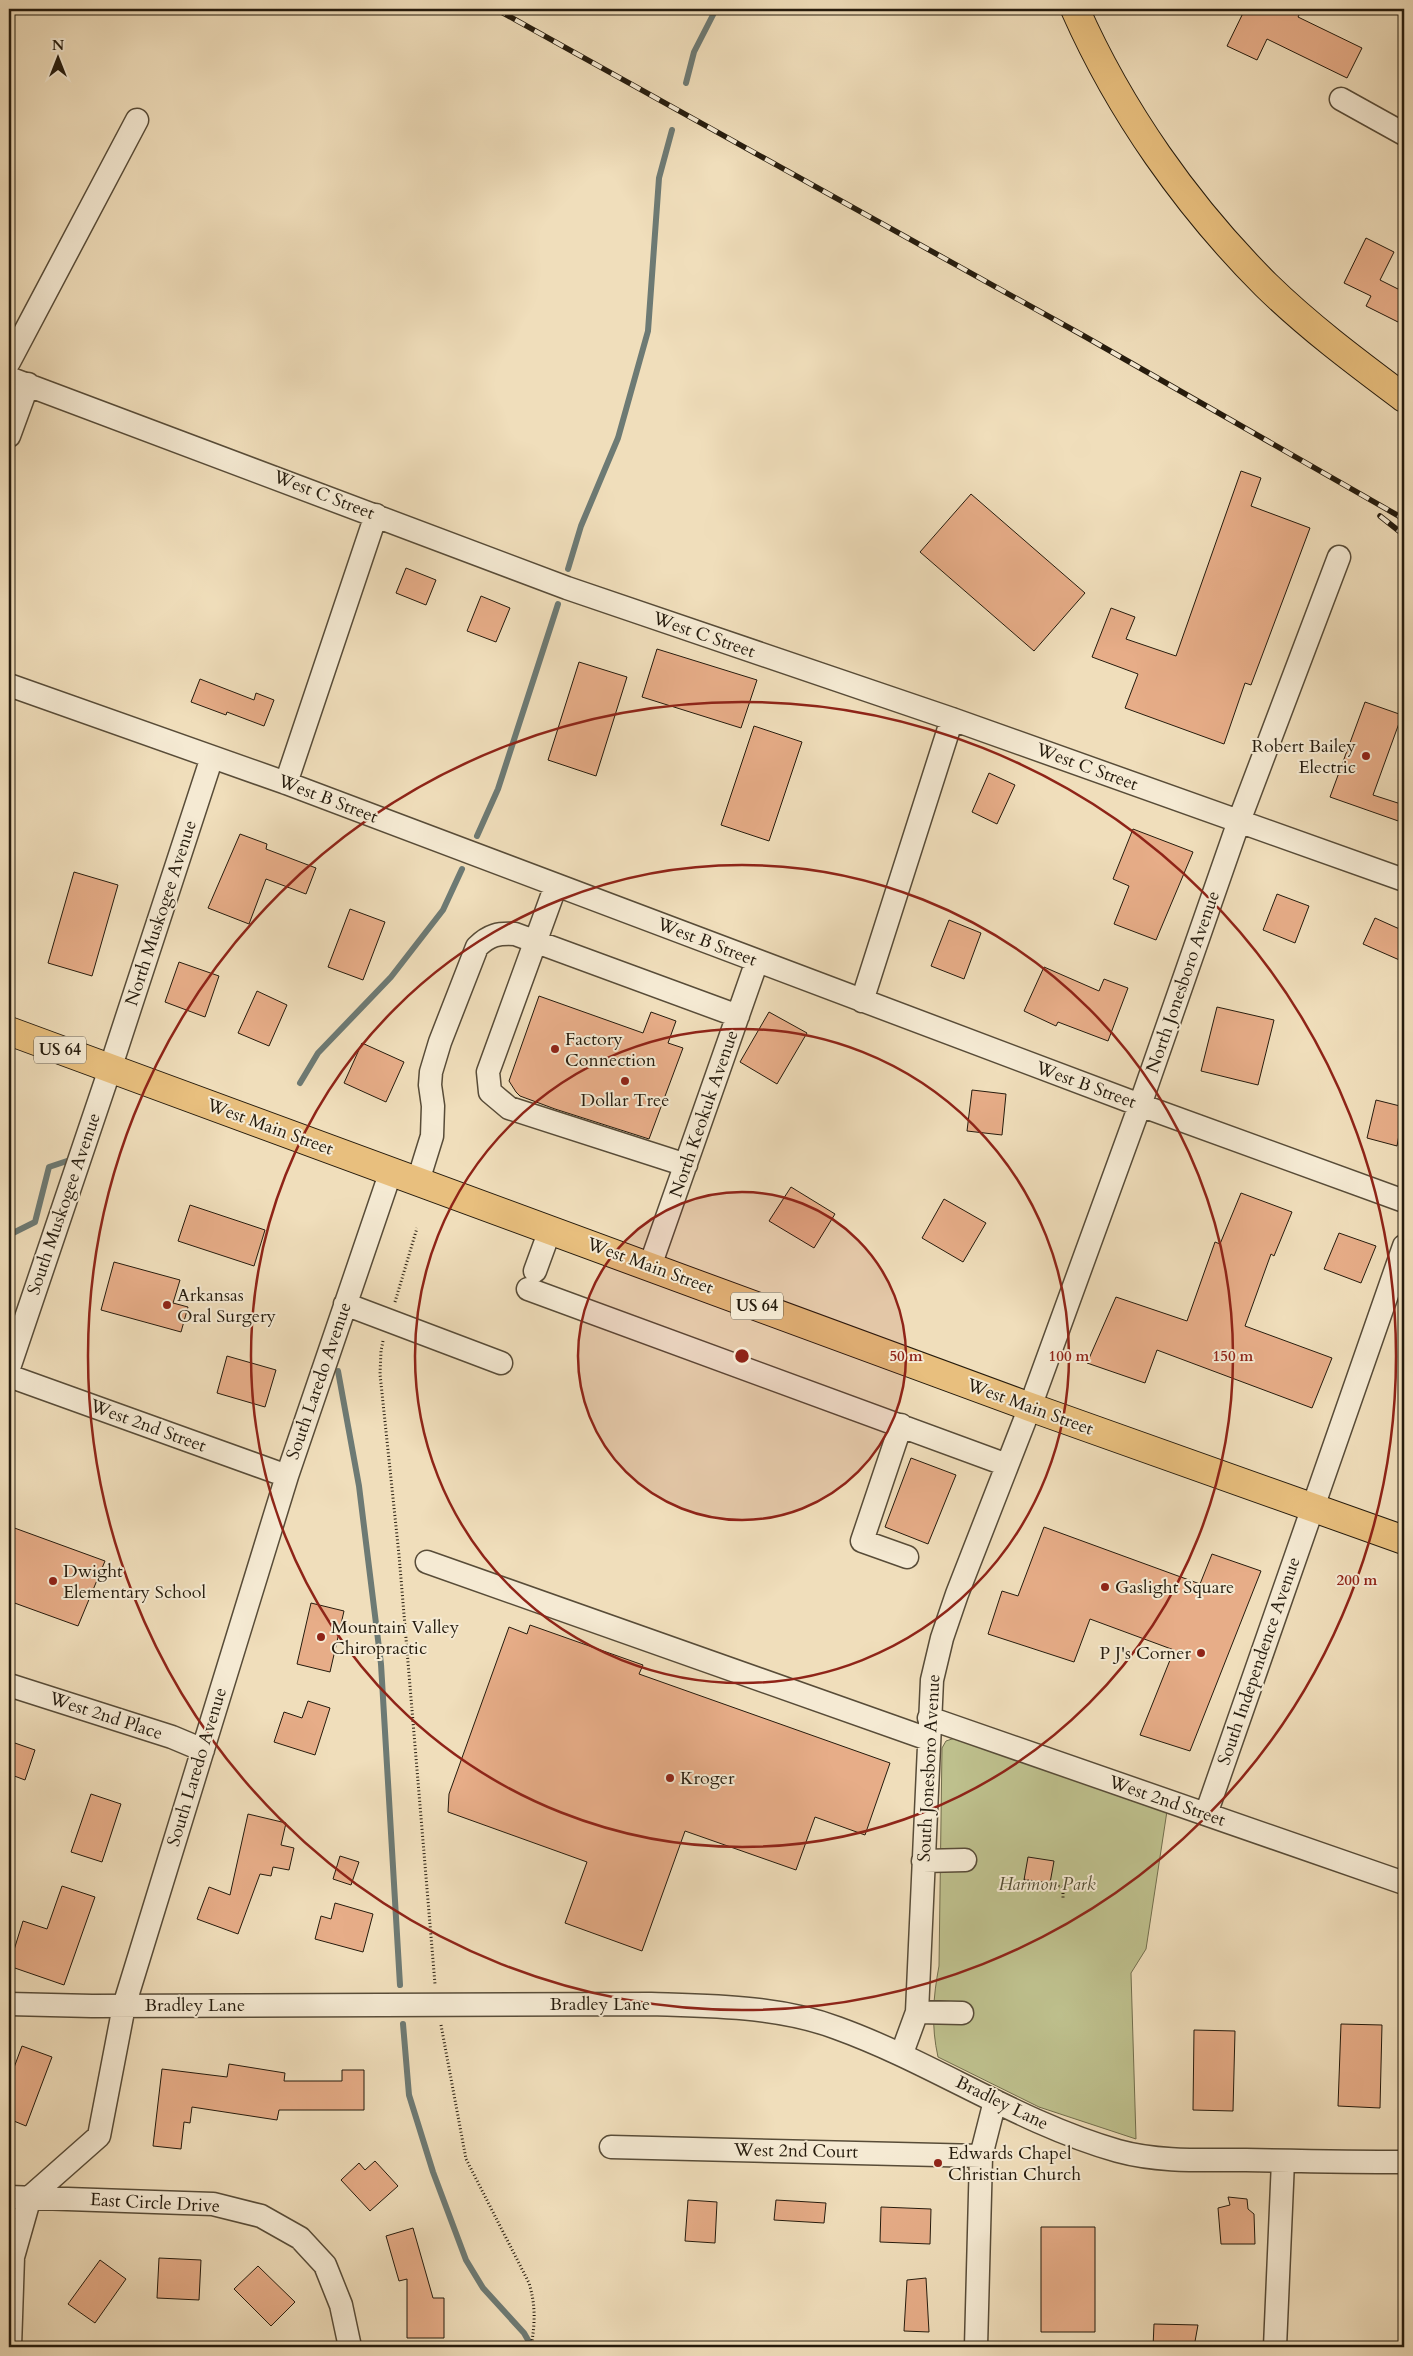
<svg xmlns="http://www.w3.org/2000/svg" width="1413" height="2356" viewBox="0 0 1413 2356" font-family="Cardo,serif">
<rect width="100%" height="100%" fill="#f0debb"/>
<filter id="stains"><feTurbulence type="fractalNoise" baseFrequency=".004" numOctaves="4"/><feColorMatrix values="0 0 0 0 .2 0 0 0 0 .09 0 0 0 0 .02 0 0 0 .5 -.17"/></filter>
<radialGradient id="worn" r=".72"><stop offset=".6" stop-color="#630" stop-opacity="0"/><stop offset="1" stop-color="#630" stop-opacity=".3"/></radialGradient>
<!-- green -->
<path fill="#bec08d" stroke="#726e4d" d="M955,1738l212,73 -21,138 -15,24 5,166 -97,-32 -101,-50c-7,-31 -5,-60 1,-91l3,-218 4,-7z"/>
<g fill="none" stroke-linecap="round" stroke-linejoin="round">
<!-- stream -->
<path stroke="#6d7a74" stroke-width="6" d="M686,83l8,-31 22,-43
M568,569l13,-43 37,-88 30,-107 11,-153 13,-48
M477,836l21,-47 60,-185
M300,1083l18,-30 73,-76 52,-67 19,-41
M9,1235l26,-13 14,-55 21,-7
M338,1371l21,115 22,178 19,321
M403,2024l6,71 24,77 33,88 17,28 41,45 8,14"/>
</g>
<!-- building -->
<path fill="#e7ad88" stroke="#251b0d" d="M1245,9h57l-4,8 64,31 -15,30 -80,-39 -10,21 -30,-14z
M1366,238l28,14 -14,28 24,12v33l-38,-19 5,-10 -27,-13z
M1241,471l20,7 -10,28 59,22 -59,157 -6,-2 -21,61 -99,-36 13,-34 -46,-17 19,-49 24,9 -9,22 50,17z
M971,494l114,99 -51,58 -114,-99z
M406,568l30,12 -10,25 -30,-12z
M481,596l29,12 -14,34 -29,-11z
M657,649l100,31 -16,48 -99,-31z
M579,662l48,15 -31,99 -48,-16z
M200,679l54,21 2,-7 18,7 -10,26 -37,-14 -1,3 -35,-13z
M1365,702l37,13 -29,80 31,10v18l-74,-26z
M754,726l48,16 -33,99 -48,-16z
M989,773l26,12 -18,39 -25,-12z
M1133,829l60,23 -37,88 -42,-16 15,-38 -16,-7z
M240,834l27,10 -1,5 50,19 -10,26 -40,-15 -17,45 -41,-16z
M74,872l44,13 -26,91 -44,-13z
M1277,894l32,12 -14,37 -32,-13z
M350,909l35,13 -22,58 -35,-13z
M1375,918l29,13v31l-41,-18z
M949,920l32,13 -17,46 -33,-13z
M179,962l40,14 -14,41 -40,-15z
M1044,967l55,24 5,-12 24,9 -20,53 -50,-19 -2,4 -32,-15z
M257,991l30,14 -18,41 -31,-13z
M539,996l104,37 8,-21 25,9 -8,22 15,5 -34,91 -94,-30 -35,-13 -4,-4 -7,-11z
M1217,1007l57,13 -16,65 -57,-14z
M769,1012l38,21 -30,51 -37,-22z
M362,1043l42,19 -18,40 -42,-19z
M972,1090l34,4 -4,41 -35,-4z
M1376,1100l28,7 -7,39 -30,-8z
M791,1187l44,27 -21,34 -45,-27z
M1241,1193l51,19 -18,44 -3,-2 -26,72 87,32 -20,50 -155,-58 -12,33 -58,-20 29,-66 71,24 28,-79 5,2z
M944,1199l42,24 -23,39 -41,-24z
M190,1205l75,25 -11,36 -76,-25z
M1339,1233l37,13 -15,37 -37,-14z
M114,1262l66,18 -7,23 15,4 -7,25 -80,-22z
M227,1356l49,14 -11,37 -48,-14z
M911,1458l45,17 -28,69 -43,-17z
M9,1526l96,35 -27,65 -69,-25z
M1044,1527l156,57 12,-30 49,17 -71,180 -50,-16 34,-85 -84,-31 -16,43 -86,-28 14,-43 16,5z
M311,1603l33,8 -14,61 -33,-8z
M530,1625l113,40 -4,9 251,89 -25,72 -50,-18 -19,53 -111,-39 -43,120 -77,-28 22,-61 -139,-50 1,-18 60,-167 18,7z
M308,1701l22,7 -15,47 -41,-13 10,-30 18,6z
M9,1741l26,9 -10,30 -16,-6z
M91,1794l30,10 -19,58 -31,-10z
M248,1814l38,9 -5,22 13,3 -5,22 -16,-3 -2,9 -11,-2 -22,60 -41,-15 12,-32 21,8z
M340,1856l19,6 -8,23 -18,-6z
M1028,1857l26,4 -4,22 -26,-3z
M62,1886l33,11 -31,88 -55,-19 14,-45 24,8z
M335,1903l38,11 -10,38 -48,-13 6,-23 10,3z
M1341,2024l41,1 -2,83 -42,-2z
M1194,2030l41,1 -2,80 -40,-1z
M22,2046l30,11 -26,69 -17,-7v-38z
M229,2064l56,9 -1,8h58v-11h22v40h-85l-2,10 -85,-13 -2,16 -6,-1 -3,27 -28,-3 9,-77 65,8z
M375,2161l23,25 -28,25 -29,-31 18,-17 6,7z
M1228,2197l19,2 1,10 6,5 1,30h-34l-3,-36 12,-3z
M688,2200l29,2 -2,41 -30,-2z
M776,2200l50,3 -2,20 -50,-3z
M881,2207l50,2 -1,35 -50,-2z
M1041,2227h54v105h-54z
M413,2228l20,70h11v40h-37v-59l-8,2 -13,-45z
M159,2258l42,2 -2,40 -42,-2z
M100,2260l26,19 -31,44 -27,-19z
M258,2266l37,36 -24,24 -37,-37z
M926,2278l3,54 -25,-1 3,-51z
M1154,2324l44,1 -4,22h-41z"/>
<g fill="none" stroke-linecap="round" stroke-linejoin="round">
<defs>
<path id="minor" d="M1341,99l63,35
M9,362l128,-242
M9,378l558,210 385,131 452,161
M9,436l19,-52
M9,685l277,98 854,322 264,96
M286,783l90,-268
M556,885l-68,187 2,20 19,16 177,57
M862,1001l90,-282
M418,1181l14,-45 1,-30 -3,-21 1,-13 9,-30 37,-95c12,-12 21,-14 38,-13l223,82
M650,1266l107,-305
M535,1271l15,-41
M528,1289l479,176
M345,1304l156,59
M9,1368l101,-299 102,-312
M9,1376l278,100
M901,1425l-39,116 45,16
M427,1562l501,177
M9,1685l163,52 31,13
M929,1718l475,165
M1206,1814l198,-568
M923,1861l42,-1
M9,2004l83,2 559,-2c61,2 128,2 186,24 97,35 182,95 281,123 40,11 83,9 125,9 54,1 107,2 161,2
M917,2012l45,1
M902,2053l15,-41 15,-332 10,-42 15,-44 73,-187 110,-302 99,-284 100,-264
M611,2147l370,9
M9,2197l204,7 48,12 39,22 25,27 16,40 9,42
M10,2347l3,-90 17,-60 69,-61 25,-130 163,-530 104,-305
M976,2347l5,-191 14,-55
M1275,2347l8,-186"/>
<path id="major" d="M1075,9c45,102 112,197 191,276 43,42 90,77 138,113
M9,1031l1021,376 374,133"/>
</defs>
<!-- minor casing -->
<use href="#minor" stroke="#584c38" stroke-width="25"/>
<!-- major casing -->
<use href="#major" stroke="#251b0d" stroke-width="30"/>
<!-- path -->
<path stroke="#251b0d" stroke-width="3" stroke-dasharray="1 2.5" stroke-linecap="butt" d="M395,1302l22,-74
M383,1341l-2,10 -1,23 19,181 36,429
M1024,1880l39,7v13
M441,2025l25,134 63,124c7,23 6,41 2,64"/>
<!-- minor -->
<use href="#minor" stroke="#f5ead3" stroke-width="22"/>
<!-- major -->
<use href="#major" stroke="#e8bf7e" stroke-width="28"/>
<defs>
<path id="rail" d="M496,9l588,327 320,183
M1380,516l24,19"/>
</defs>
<!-- rail casing -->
<use href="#rail" stroke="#251b0d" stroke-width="5.5"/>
<!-- rail -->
<use href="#rail" stroke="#f5ead3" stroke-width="4" stroke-dasharray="11" stroke-linecap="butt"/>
</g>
<!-- distance rings -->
<circle cx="742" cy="1356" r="164" fill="#8f2418" fill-opacity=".12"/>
<g fill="none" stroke="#8f2418" stroke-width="2.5">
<circle cx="742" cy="1356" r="164"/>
<circle cx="742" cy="1356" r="327"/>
<circle cx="742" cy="1356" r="491"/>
<circle cx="742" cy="1356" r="654"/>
</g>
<!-- markers -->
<g fill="#8f2418" stroke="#f5ead3" stroke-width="2">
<circle cx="1366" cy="756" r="5"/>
<circle cx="555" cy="1049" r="5"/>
<circle cx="625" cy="1081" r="5"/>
<circle cx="167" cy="1305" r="5"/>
<circle cx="53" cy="1581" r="5"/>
<circle cx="1105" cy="1587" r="5"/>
<circle cx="321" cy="1637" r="5"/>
<circle cx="1201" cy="1653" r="5"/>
<circle cx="670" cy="1778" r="5"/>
<circle cx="938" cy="2163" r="5"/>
</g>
<g text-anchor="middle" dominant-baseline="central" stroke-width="4" stroke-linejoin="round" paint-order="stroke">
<!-- shield labels -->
<g fill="#f5ead3" stroke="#635948" stroke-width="1">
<rect x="34" y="1036.5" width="52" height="27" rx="4"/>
<rect x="731" y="1292.5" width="52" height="27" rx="4"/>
</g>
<g font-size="16" font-weight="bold" fill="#251b0d">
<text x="60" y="1050">US 64</text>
<text x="757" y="1306">US 64</text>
</g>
<!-- street labels -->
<g font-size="18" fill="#251b0d" stroke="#f5ead3">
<text transform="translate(324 495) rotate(21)">West C Street</text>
<text transform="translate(704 635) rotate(19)">West C Street</text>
<text transform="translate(1087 767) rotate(20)">West C Street</text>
<text transform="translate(328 799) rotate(21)">West B Street</text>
<text transform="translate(161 913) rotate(-72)">North Muskogee Avenue</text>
<text transform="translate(707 942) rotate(21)">West B Street</text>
<text transform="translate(1183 982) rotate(-71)">North Jonesboro Avenue</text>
<text transform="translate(1086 1085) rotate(20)">West B Street</text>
<text transform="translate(704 1114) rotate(-71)">North Keokuk Avenue</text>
<text transform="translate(270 1127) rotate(20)">West Main Street</text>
<text transform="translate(64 1204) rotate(-71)">South Muskogee Avenue</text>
<text transform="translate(650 1266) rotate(20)">West Main Street</text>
<text transform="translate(319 1381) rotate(-71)">South Laredo Avenue</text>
<text transform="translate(1030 1407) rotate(20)">West Main Street</text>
<text transform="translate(148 1426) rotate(20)">West 2nd Street</text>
<text transform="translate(1259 1661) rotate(-71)">South Independence Avenue</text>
<text transform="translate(106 1716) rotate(18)">West 2nd Place</text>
<text transform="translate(197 1767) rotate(-73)">South Laredo Avenue</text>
<text transform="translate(929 1768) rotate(-87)">South Jonesboro Avenue</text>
<text transform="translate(1167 1801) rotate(19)">West 2nd Street</text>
<text x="600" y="2004">Bradley Lane</text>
<text x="195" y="2005">Bradley Lane</text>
<text transform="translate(1002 2103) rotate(26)">Bradley Lane</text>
<text transform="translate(796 2151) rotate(1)">West 2nd Court</text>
<text transform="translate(155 2203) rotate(3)">East Circle Drive</text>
</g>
<!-- poi labels -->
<g font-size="18" fill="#251b0d" stroke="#f5ead3" text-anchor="start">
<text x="1356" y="746" text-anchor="end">Robert Bailey<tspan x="1356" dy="21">Electric</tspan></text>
<text x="565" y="1039">Factory<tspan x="565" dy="21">Connection</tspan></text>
<text x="625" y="1100" text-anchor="middle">Dollar Tree</text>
<text x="177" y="1295">Arkansas<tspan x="177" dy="21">Oral Surgery</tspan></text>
<text x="63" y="1571">Dwight<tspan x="63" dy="21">Elementary School</tspan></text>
<text x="1115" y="1587">Gaslight Square</text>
<text x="331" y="1627">Mountain Valley<tspan x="331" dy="21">Chiropractic</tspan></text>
<text x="1191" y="1653" text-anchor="end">P J's Corner</text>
<text x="680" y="1778">Kroger</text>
<text x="948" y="2153">Edwards Chapel<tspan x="948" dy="21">Christian Church</tspan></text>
</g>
<!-- park labels -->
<g font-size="18" font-style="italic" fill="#534d33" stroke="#f5ead3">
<text x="1047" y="1884">Harmon Park</text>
</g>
</g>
<circle cx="742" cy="1356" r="8" fill="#8f2418" stroke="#f5ead3" stroke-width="2.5"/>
<g font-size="15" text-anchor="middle" font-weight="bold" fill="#8f2418" stroke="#f5ead3" stroke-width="4" stroke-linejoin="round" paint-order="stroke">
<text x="906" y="1361">50 m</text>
<text x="1069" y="1361">100 m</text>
<text x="1233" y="1361">150 m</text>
<text x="1357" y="1585">200 m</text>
</g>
<!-- margin -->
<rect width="1413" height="2356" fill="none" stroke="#f0debb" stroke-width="30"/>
<rect x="10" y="10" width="1393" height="2336" fill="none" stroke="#251b0d" stroke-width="2.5"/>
<rect x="15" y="15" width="1383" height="2326" fill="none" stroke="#251b0d"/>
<!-- north arrow -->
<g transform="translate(58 58)" stroke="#f5ead3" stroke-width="4" paint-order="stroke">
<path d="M0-4L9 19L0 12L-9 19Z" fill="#251b0d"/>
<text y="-8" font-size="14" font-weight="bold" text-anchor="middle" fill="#251b0d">N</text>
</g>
<rect width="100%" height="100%" filter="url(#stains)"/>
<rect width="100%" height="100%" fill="url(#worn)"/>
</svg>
